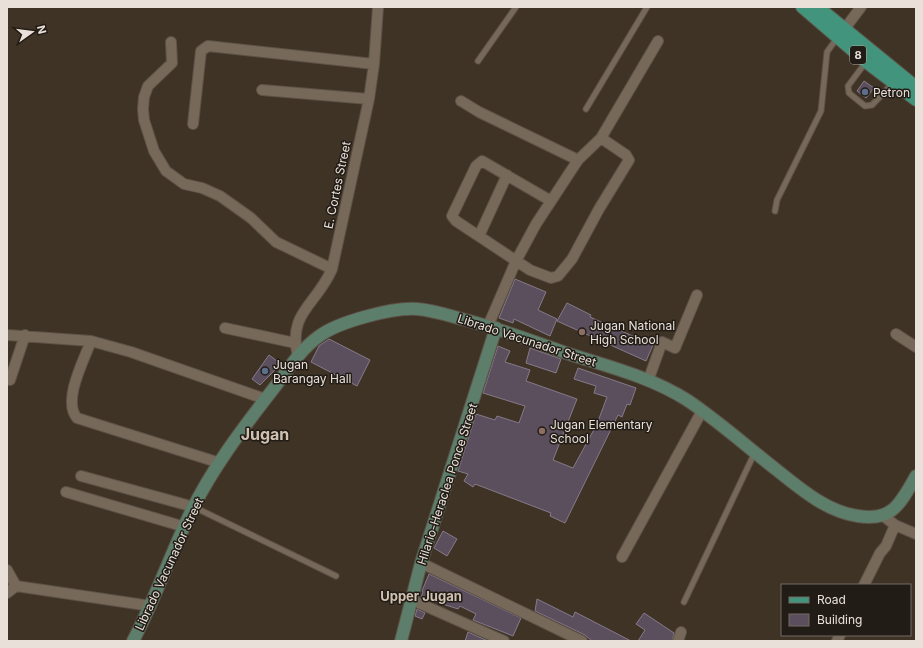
<svg xmlns="http://www.w3.org/2000/svg" width="923" height="648" viewBox="0 0 923 648" font-family="Inter,sans-serif">
<rect width="100%" height="100%" fill="#3f3326"/>
<!-- building -->
<path fill="#5b4f5e" stroke="#867a8a" d="M864,81l10,7 -8,10 -9,-7z
M515,279l31,13 -8,18 19,9 -7,17 -36,-17 -1,4 -14,-5z
M567,303l24,12 -1,2 63,28 -7,16 -89,-40z
M329,339l41,21 -13,26 -46,-24 8,-16z
M498,346l12,5 -5,11 25,8 -4,11 51,18 -24,61 20,8 24,-44 10,-27 -13,-4 2,-7 -22,-7 4,-11 58,20 -6,17 -3,-1 -5,13 -4,-2 -53,108 -15,-7 1,-3 -76,-29 -2,3 -9,-6 4,-7 -10,-3 18,-57 19,6 2,-4 22,7 6,-17 -42,-13z
M530,348l31,11 -5,14 -30,-10z
M269,355l12,9 -21,21 -8,-6z
M443,531l14,8 -10,17 -13,-8z
M429,574l92,44 -8,18 -40,-16 3,-6 -16,-8 -2,3 -37,-12 2,-5 -1,-1z
M537,599l36,18 2,-5 56,29h-39l-7,-6 -50,-24z
M417,609l8,4 -3,6 -7,-3z
M644,613l30,20 -2,8h-34l7,-11 -9,-6z
M468,632l20,9h-23z"/>
<g fill="none" stroke-linecap="round" stroke-linejoin="round">
<defs>
<path id="lane" d="M478,61l38,-54
M866,62l-18,24 1,7 16,13 7,-1 21,-22
M586,109l61,-102
M775,211l2,-11 44,-89 6,-59 10,-14
M194,507l142,69
M684,602l71,-150"/>
<path id="street" d="M840,35l21,-28
M171,42l1,21 -24,23 -4,11 -1,12 1,11 10,31 12,20 18,13 18,4 18,8 31,22 25,24 56,27
M262,90l107,9
M461,101l18,11 99,48
M193,124l8,-73 7,-5 166,18
M551,201l-69,-40 -6,5 -24,50 4,5 74,49 21,8 7,-2 14,-17 27,-50 30,-49 -3,-5 -25,-17
M479,236l28,-61
M488,326l28,-65 20,-37 42,-64 23,-22 57,-97
M225,328l70,15
M896,334l20,13
M7,335l84,6 40,11 134,47
M91,341c-7,19 -29,60 -14,77l143,45
M298,357c-11,-45 18,-51 34,-88l37,-170 5,-35 4,-57
M10,380l15,-45
M648,381l14,-39 13,6 22,-53
M81,476l113,31
M66,492l119,35
M882,515l13,10 21,9
M622,557l80,-146
M421,563l161,78
M7,570l9,16
M864,585l16,-32 6,-7 9,-21
M7,593l9,-7 135,20
M412,600l92,41
M678,641l3,-9
M837,641l3,-6"/>
<path id="secondary" d="M133,641c21,-40 36,-82 55,-123 22,-47 54,-89 86,-130 13,-17 26,-38 44,-51 19,-15 75,-30 99,-28 14,1 27,5 41,9 37,9 72,22 108,35 41,13 85,24 121,47 30,20 58,45 86,67 24,19 53,45 85,49 35,6 43,-14 58,-40
M401,641l20,-78 75,-235"/>
<path id="primary" d="M802,7l64,55 50,38
M818,7l98,80"/>
</defs>
<!-- lane casing -->
<use href="#lane" stroke="#5d5247" stroke-width="7"/>
<!-- street casing -->
<use href="#street" stroke="#5d5247" stroke-width="12"/>
<!-- secondary casing -->
<use href="#secondary" stroke="#5d5247" stroke-width="14"/>
<!-- primary casing -->
<use href="#primary" stroke="#5d5247" stroke-width="14"/>
<!-- lane -->
<use href="#lane" stroke="#76695a" stroke-width="5"/>
<!-- street -->
<use href="#street" stroke="#76695a" stroke-width="10"/>
<!-- secondary -->
<use href="#secondary" stroke="#5c7e6b" stroke-width="12"/>
<!-- primary -->
<use href="#primary" stroke="#43947c" stroke-width="12"/>
</g>
<!-- markers -->
<g fill="#5c6f8a" stroke="#221c16" stroke-width="1.5">
<circle cx="865" cy="92" r="4"/>
<circle cx="265" cy="371" r="4"/>
</g>
<g fill="#8d6e63" stroke="#221c16" stroke-width="1.5">
<circle cx="582" cy="332" r="4"/>
<circle cx="542" cy="431" r="4"/>
</g>
<g text-anchor="middle" dominant-baseline="central" stroke-width="3" stroke-linejoin="round" paint-order="stroke">
<!-- shield labels -->
<rect fill="#221c16" stroke="#ada69e" stroke-width="1" x="850" y="46" width="16" height="18" rx="3"/>
<g font-size="11" font-weight="bold" fill="#e9e1d9">
<text x="858" y="55">8</text>
</g>
<!-- poi labels -->
<g font-size="12" fill="#e9e1d9" stroke="#221c16" text-anchor="start">
<text x="873" y="92">Petron</text>
<text x="590" y="325">Jugan National<tspan x="590" dy="14">High School</tspan></text>
<text x="273" y="364">Jugan<tspan x="273" dy="14">Barangay Hall</tspan></text>
<text x="550" y="424">Jugan Elementary<tspan x="550" dy="14">School</tspan></text>
</g>
<!-- street labels -->
<g font-size="12" fill="#e9e1d9" stroke="#221c16">
<text transform="translate(337 185) rotate(-78)">E. Cortes Street</text>
<text transform="translate(527 340) rotate(18)">Librado Vacunador Street</text>
<text transform="translate(447 484) rotate(-72)">Hilario-Heraclea Ponce Street</text>
<text transform="translate(169 564) rotate(-65)">Librado Vacunador Street</text>
</g>
<!-- neighbourhood labels -->
<g font-size="13" font-weight="bold" fill="#d1c1b1" stroke="#221c16">
<text x="421" y="596">Upper Jugan</text>
</g>
<!-- district labels -->
<g font-size="16" font-weight="bold" fill="#d1c1b1" stroke="#221c16">
<text x="265" y="434">Jugan</text>
</g>
</g>
<!-- border -->
<rect width="923" height="648" fill="none" stroke="#e9e1d9" stroke-width="16"/>
<!-- legend -->
<rect x="781" y="584" width="130" height="52" fill="#221c16" stroke="#726b64"/>
<rect x="789" y="597" width="20" height="6" fill="#43947c" stroke="#726b64"/>
<text x="817" y="604" font-size="12" fill="#e9e1d9">Road</text>
<rect x="789" y="614" width="20" height="12" fill="#5b4f5e" stroke="#726b64"/>
<text x="817" y="624" font-size="12" fill="#e9e1d9">Building</text>
<!-- north arrow -->
<g transform="translate(32 32) rotate(76)" stroke="#221c16" stroke-width="3" paint-order="stroke">
<path d="M0-3L7 15L0 10L-7 15Z" fill="#e9e1d9"/>
<text y="-6" font-size="11" font-weight="bold" text-anchor="middle" fill="#e9e1d9">N</text>
</g>
</svg>
